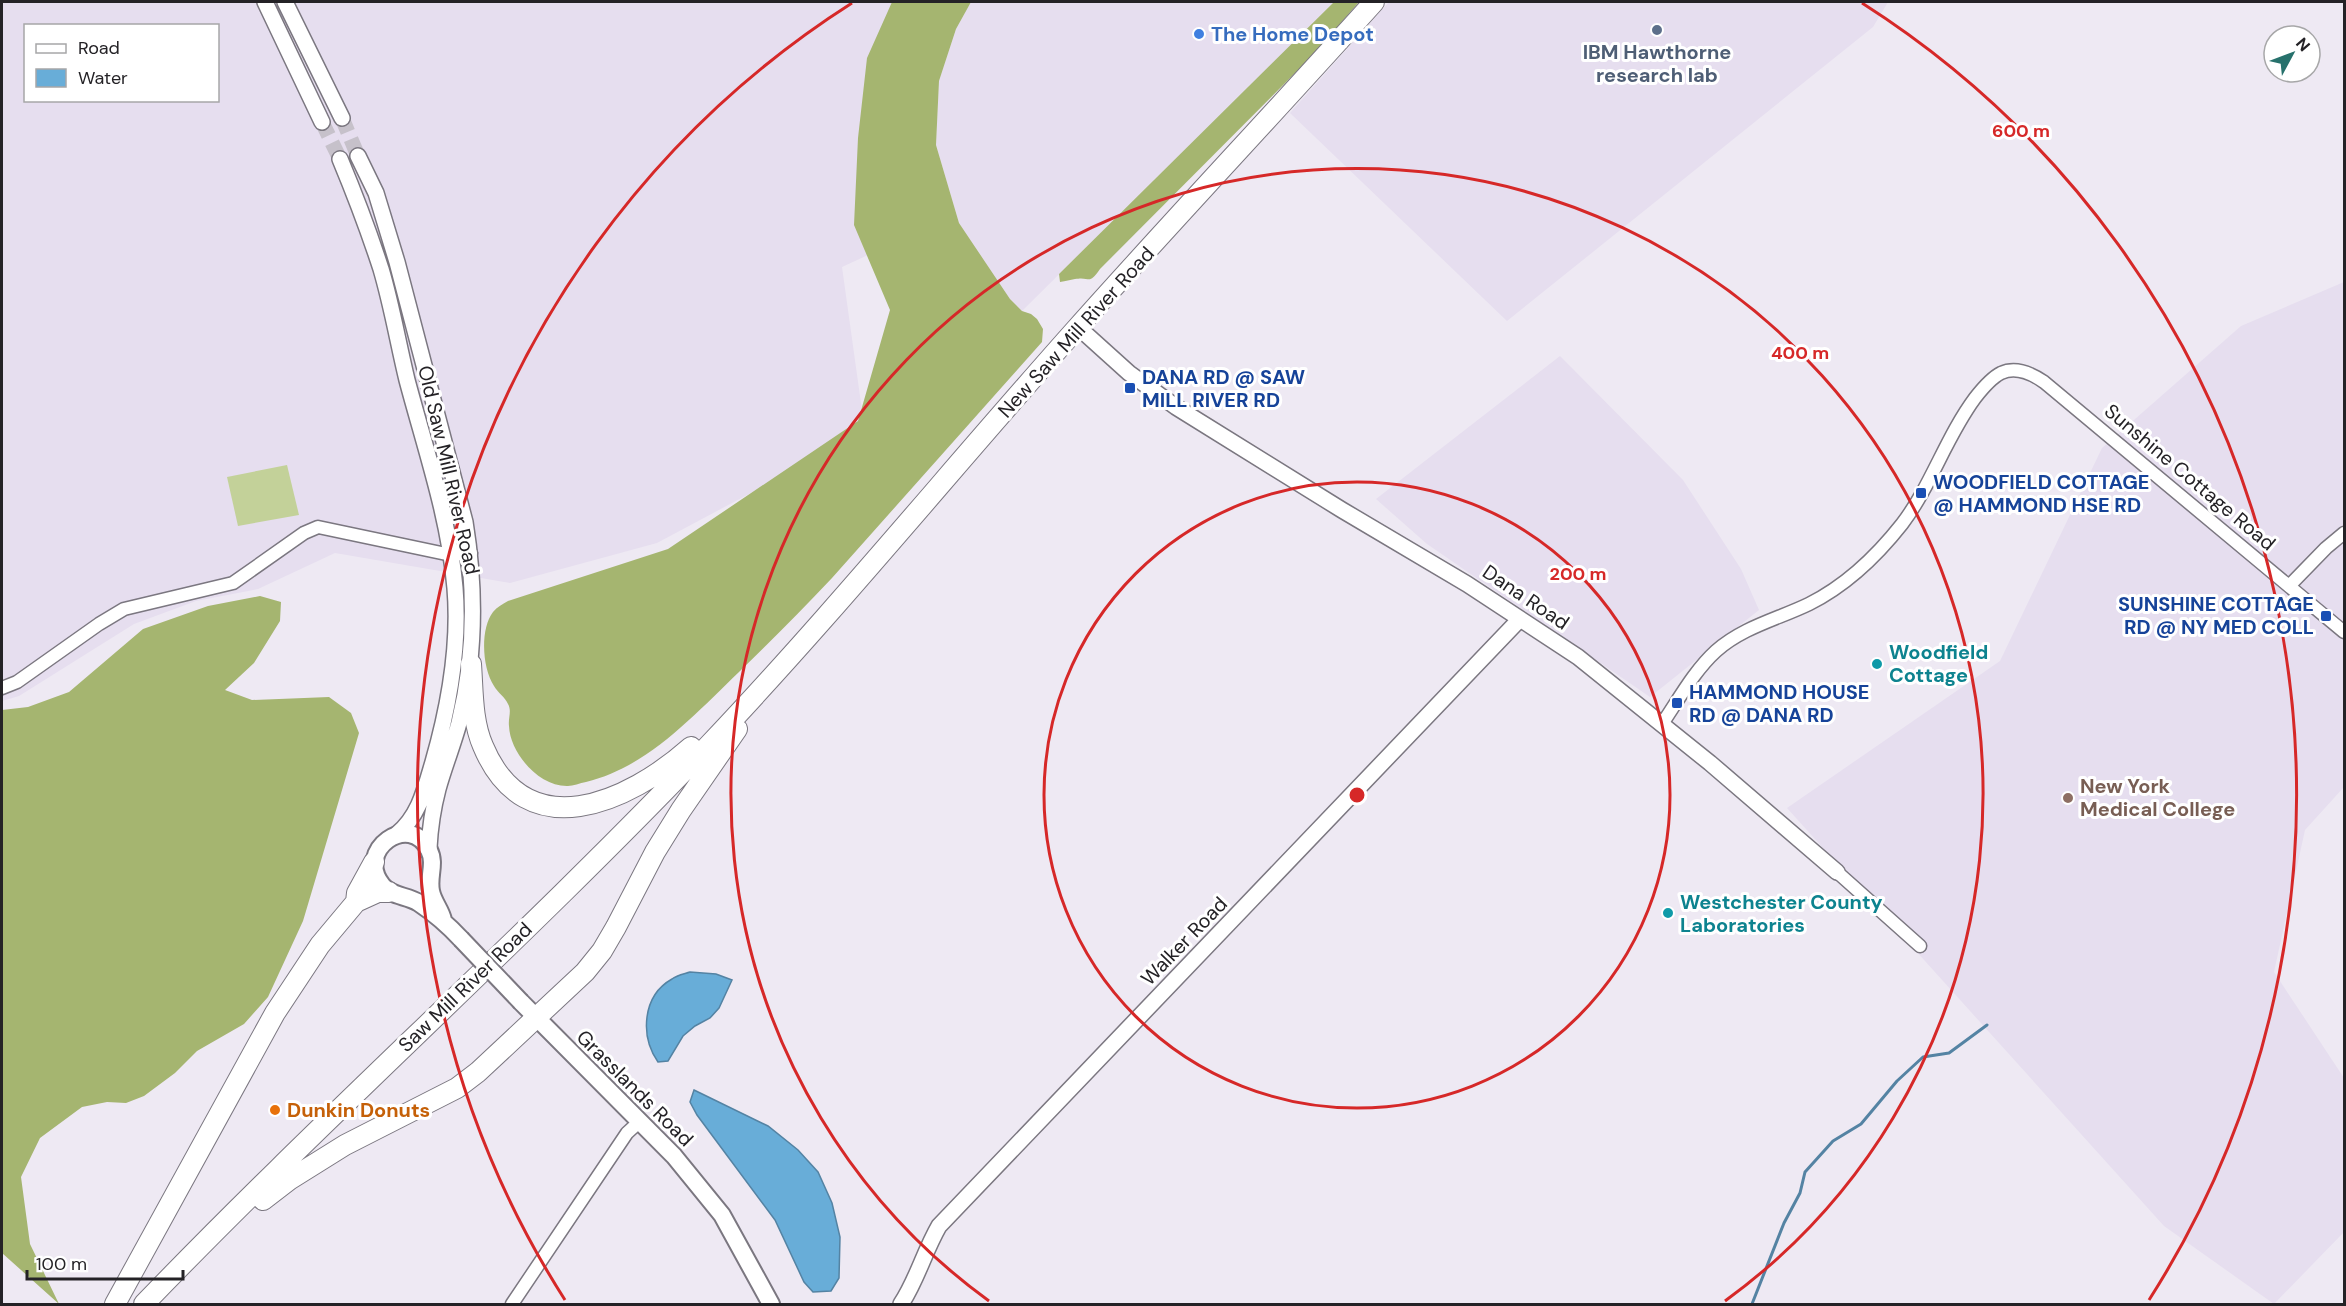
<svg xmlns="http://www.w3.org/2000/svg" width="2346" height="1306" viewBox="0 0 2346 1306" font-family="'DM Sans',sans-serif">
<rect width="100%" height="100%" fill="#eee9f3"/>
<!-- built -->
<path fill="#e6deef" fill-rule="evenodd" d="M2,2h903l-24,247 -39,18 23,165 -208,111 -147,40 -175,-30 -77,36 -62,12 -62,23 -115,72 -17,5zM26,26h192v74h-192z
M971,2h363l-312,309 -12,-12 -51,-76 -23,-78 3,-64 17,-52z
M1389,2h499l-15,25 -366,294 -217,-208z
M2344,282v505l-39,43 -31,142 70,106v154l-70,72 -110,-78 -377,-418 213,-147 102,-213 139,-122z
M1560,356l123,124 58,89 18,41 -109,87 -223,-153 -51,-45z"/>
<!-- green -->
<path fill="#c3d199" d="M287,465l12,50 -61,11 -11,-49z"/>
<!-- forest -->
<path fill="#a5b570" d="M892,2h79l-15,27 -17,52 -3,64 23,78 51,76 12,12 9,3 6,5 6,10 -1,13 -210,236c-30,32 -61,63 -93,94 -45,43 -91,95 -153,110 -6,1 -13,4 -18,4 -29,1 -58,-33 -59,-60 -1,-8 3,-15 -1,-22 -3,-7 -10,-11 -14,-18 -12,-18 -14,-57 -1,-74 4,-5 10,-8 15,-11l160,-52 190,-128 32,-111 -36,-85 4,-87 9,-80z
M1334,2h25l-47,54 -212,213c-12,17 -9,7 -25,10 -5,1 -9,2 -15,3l-1,-8z
M260,596l21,6 -1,19 -26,42 -29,27 27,10 77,-3 22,16 8,20 -56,188 -35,76 -24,27 -47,27 -22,22 -31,23 -18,7 -19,-1 -25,5 -42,31 -19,39 9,67 29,60 -57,-51v-543l26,-3 41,-15 74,-63 65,-23z"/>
<!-- water -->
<path fill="#68add8" stroke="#5483a3" stroke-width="1.5" d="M690,972l26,2 16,6 -13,28 -9,10 -15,8 -12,10 -15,25 -10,1c-18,-26 -16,-66 14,-83 5,-4 12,-5 18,-7z
M694,1090l74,36 30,24 20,22 14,31 8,34 -1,41 -8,13 -18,1 -9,-10 -29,-62 -78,-105 -7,-13z"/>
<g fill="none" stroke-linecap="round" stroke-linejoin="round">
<!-- stream -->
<path stroke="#5483a3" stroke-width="3" d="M1752,1304l32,-81 16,-30 5,-21 28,-31 28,-17 36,-43 26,-24 26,-4 38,-28"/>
<!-- tertiary-tunnel -->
<path stroke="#c6c1ca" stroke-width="15" stroke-dasharray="15 8" stroke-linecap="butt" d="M342,118l16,38
M322,122l18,37"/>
<defs>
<path id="minor" d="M2290,585l36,-37 18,-15
M2,688l15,-6 82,-58 25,-15 109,-26 71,-50 14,-6 133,28 20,-2
M1662,724c17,-25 32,-53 54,-73 27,-24 62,-32 93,-47 38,-19 67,-47 93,-80 29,-38 44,-87 73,-126 7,-9 16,-20 26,-25 15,-7 30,0 43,9l300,250
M1837,872l83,74
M512,1304l115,-171 12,-11"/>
<path id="tertiary" d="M265,2l57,120
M285,2l57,116
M358,156l18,37 21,69 68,260c11,68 11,133 -6,201 -6,22 -15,44 -21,66 -5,19 -8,39 -9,59
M340,159c15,36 29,73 41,110 11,37 17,74 26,111 18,68 42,137 48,208 5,59 -6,118 -22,174 -8,27 -14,54 -36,72
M1078,327l51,46 47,34 166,103 125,74 111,73 132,106 127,109
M901,1304c16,-24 23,-52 38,-78l580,-606"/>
<path id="secondary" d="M443,920c-2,-10 -10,-18 -12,-29 -3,-15 5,-27 -2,-41 -19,-39 -75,0 -47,35 9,12 25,10 37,18 15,10 29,22 42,36
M521,1002l153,154 48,59 49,89"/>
<path id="primary" d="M471,664c2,27 1,57 12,82 43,103 145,57 208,1
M356,902l1,-9 17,-31
M263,1200l26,-20 56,-35 112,-57 21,-16 107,-100 17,-21 14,-24 39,-75 26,-42 56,-81
M115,1304l160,-291 45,-68 36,-43 22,-10h11
M144,1304c183,-190 381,-366 563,-557 128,-135 246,-280 370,-419 98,-110 199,-217 297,-326"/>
</defs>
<!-- minor casing -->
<use href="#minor" stroke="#7b7780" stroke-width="15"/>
<!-- tertiary casing -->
<use href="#tertiary" stroke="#7b7780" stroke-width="18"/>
<!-- secondary casing -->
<use href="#secondary" stroke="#7b7780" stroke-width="20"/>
<!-- primary casing -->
<use href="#primary" stroke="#7b7780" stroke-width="22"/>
<!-- minor -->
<use href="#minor" stroke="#fff" stroke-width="12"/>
<!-- tertiary -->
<use href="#tertiary" stroke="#fff" stroke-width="15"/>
<!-- secondary -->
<use href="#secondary" stroke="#fff" stroke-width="16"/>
<!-- primary -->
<use href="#primary" stroke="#fff" stroke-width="20"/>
<defs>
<path id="secondary-bridge" d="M461,939l60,63"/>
</defs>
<!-- secondary-bridge casing -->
<use href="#secondary-bridge" stroke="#7b7780" stroke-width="20" stroke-linecap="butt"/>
<!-- secondary-bridge -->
<use href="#secondary-bridge" stroke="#fff" stroke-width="16"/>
</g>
<!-- distance rings -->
<g fill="none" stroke="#d62828" stroke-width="3">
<circle cx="1357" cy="795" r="313"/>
<path d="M989 1301A626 626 0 1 1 1725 1301"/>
<path d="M565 1300A939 939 0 0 1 852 3M1862 3A939 939 0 0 1 2149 1300"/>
</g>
<!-- markers -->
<circle fill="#5c6f8a" stroke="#fff" stroke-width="2" cx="1657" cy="30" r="6"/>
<circle fill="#3f7fe0" stroke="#fff" stroke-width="2" cx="1199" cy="34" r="6"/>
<g fill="#1a4fb4" stroke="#fff" stroke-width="2">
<rect x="1124" y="382" width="12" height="12" rx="3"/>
<rect x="1915" y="487" width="12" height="12" rx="3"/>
<rect x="2320" y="610" width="12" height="12" rx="3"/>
<rect x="1671" y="697" width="12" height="12" rx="3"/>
</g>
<g fill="#0f9aa8" stroke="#fff" stroke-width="2">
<circle cx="1877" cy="664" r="6"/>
<circle cx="1668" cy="913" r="6"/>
</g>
<circle fill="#8d6e63" stroke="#fff" stroke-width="2" cx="2068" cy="798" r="6"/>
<circle fill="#e8710a" stroke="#fff" stroke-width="2" cx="275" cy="1110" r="6"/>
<g text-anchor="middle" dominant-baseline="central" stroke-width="6" stroke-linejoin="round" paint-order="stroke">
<!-- shop labels -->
<g font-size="20" font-weight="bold" fill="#366cbe" stroke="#fff" text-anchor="start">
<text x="1211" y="34">The Home Depot</text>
</g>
<!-- service labels -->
<g font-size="20" font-weight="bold" fill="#4e5e75" stroke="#fff">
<text x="1657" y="52">IBM Hawthorne<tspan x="1657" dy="23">research lab</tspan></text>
</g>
<!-- street labels -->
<g font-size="20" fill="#242226" stroke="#fff">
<text transform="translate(1076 332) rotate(-48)">New Saw Mill River Road</text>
<text transform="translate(449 470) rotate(77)">Old Saw Mill River Road</text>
<text transform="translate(2190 477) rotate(40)">Sunshine Cottage Road</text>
<text transform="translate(1526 597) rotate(34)">Dana Road</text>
<text transform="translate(1184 941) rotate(-46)">Walker Road</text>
<text transform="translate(465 987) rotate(-44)">Saw Mill River Road</text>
<text transform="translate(635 1088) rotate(45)">Grasslands Road</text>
</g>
<!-- transit labels -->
<g font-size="20" font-weight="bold" fill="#164399" stroke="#fff" text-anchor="start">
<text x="1142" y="377">DANA RD @ SAW<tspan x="1142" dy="23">MILL RIVER RD</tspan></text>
<text x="1933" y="482">WOODFIELD COTTAGE<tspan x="1933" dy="23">@ HAMMOND HSE RD</tspan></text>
<text x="2314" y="604" text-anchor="end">SUNSHINE COTTAGE<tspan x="2314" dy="23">RD @ NY MED COLL</tspan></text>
<text x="1689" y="692">HAMMOND HOUSE<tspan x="1689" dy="23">RD @ DANA RD</tspan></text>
</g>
<!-- culture labels -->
<g font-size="20" font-weight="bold" fill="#0d838f" stroke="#fff" text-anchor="start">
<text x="1889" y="652">Woodfield<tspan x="1889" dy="23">Cottage</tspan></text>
<text x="1680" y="902">Westchester County<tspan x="1680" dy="23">Laboratories</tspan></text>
</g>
<!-- education labels -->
<g font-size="20" font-weight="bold" fill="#785e54" stroke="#fff" text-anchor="start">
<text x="2080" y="786">New York<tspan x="2080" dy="23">Medical College</tspan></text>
</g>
<!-- food labels -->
<g font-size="20" font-weight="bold" fill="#c56008" stroke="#fff" text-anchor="start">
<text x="287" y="1110">Dunkin Donuts</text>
</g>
</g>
<circle cx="1357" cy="795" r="9" fill="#d62828" stroke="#fff" stroke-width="3"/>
<g font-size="18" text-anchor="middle" font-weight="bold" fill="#d62828" stroke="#fff" stroke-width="6" stroke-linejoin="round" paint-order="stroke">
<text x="2021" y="137">600 m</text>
<text x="1800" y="359">400 m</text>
<text x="1578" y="580">200 m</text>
</g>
<!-- border -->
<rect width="2346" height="1306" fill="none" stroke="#242226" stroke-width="6"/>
<!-- legend -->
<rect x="24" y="24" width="195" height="78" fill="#ffffff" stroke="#a7a7a8" stroke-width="1.5"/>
<rect x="36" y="44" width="30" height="9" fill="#ffffff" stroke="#a7a7a8" stroke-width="1.5"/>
<text x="78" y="54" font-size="18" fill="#242226">Road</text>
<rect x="36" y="69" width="30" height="18" fill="#68add8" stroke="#a7a7a8" stroke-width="1.5"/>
<text x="78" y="84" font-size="18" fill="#242226">Water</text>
<!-- north arrow -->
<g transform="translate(2292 54) rotate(49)"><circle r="28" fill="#ffffff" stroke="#a7a7a8" stroke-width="1.5"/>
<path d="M0-4.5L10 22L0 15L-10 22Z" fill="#27716c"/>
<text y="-9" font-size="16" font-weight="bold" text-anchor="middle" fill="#242226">N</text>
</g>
<!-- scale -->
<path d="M27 1270v9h156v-9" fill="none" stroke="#242226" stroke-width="3"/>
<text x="36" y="1270" font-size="18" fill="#242226" stroke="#ffffff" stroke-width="4.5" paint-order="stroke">100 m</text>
</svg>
